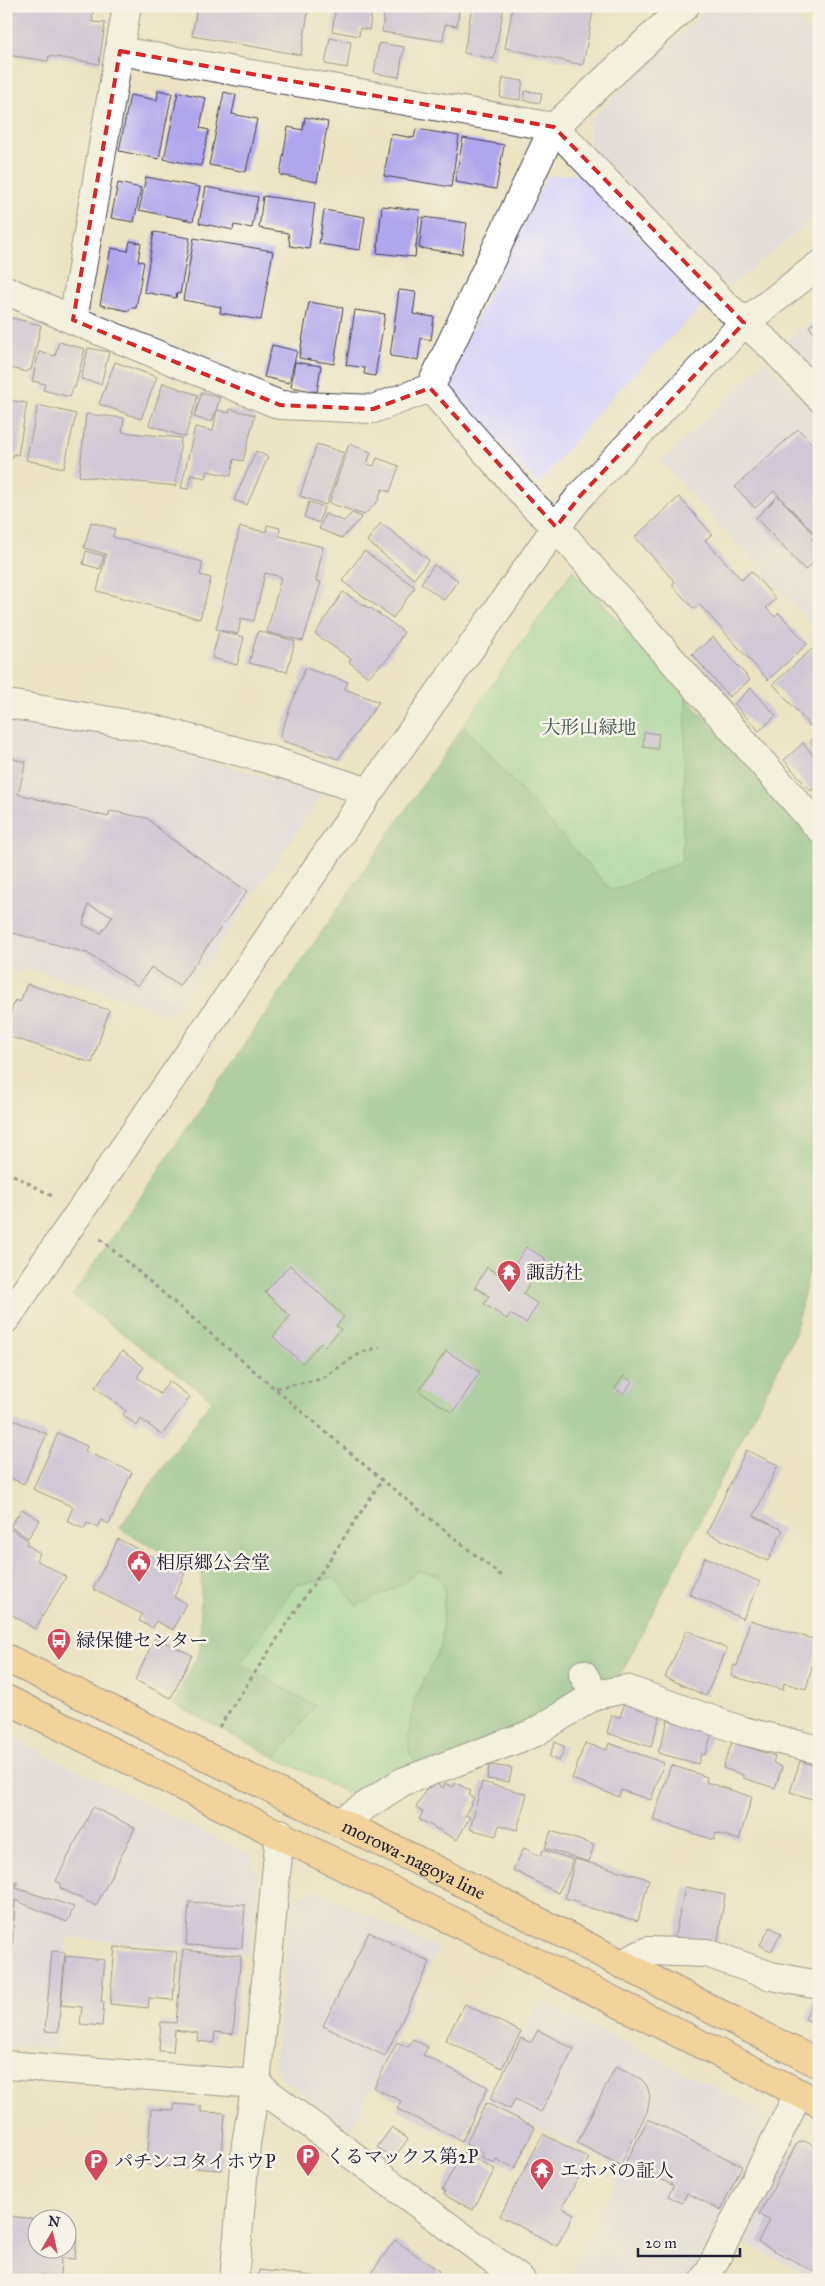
<svg xmlns="http://www.w3.org/2000/svg" width="825" height="2286" viewBox="0 0 825 2286" font-family="'IM FELL Great Primer','Noto Serif JP',serif">
<rect width="100%" height="100%" fill="#f7f3e8"/>
<filter id="ink" filterUnits="userSpaceOnUse"><feTurbulence type="fractalNoise" baseFrequency=".02" numOctaves="2"/><feDisplacementMap in="SourceGraphic" scale="10" xChannelSelector="R" yChannelSelector="G"/><feConvolveMatrix kernelMatrix="1 2 1 2 8 2 1 2 1" color-interpolation-filters="sRGB"/></filter>
<filter id="wash" filterUnits="userSpaceOnUse"><feTurbulence type="fractalNoise" baseFrequency=".0096" numOctaves="4" result="noise"/><feDisplacementMap in="SourceGraphic" scale="20" xChannelSelector="R" yChannelSelector="G"/><feGaussianBlur stdDeviation="1.12" result="paint"/><feColorMatrix in="noise" values="0 0 0 0 0 0 0 0 0 0 0 0 0 0 0 0 0 1.4 0 .05"/><feComposite in="paint" operator="in"/></filter>
<g filter="url(#wash)">
<rect width="100%" height="100%" fill="#ebe3c2"/>
<!-- built -->
<path fill="#d9d6f7" d="M710,6h76l33,36v172l-92,75 -138,-145 1,-24z
M579,174l125,130 -92,93 -74,87 -88,-95 -2,-10 99,-203z
M819,315v63l-31,-32 1,-7z
M766,361l53,56v215l-158,-170z
M6,717l136,24 180,53 -150,221 -140,-46 -22,4 -4,18z
M6,1735l243,120 9,16 -9,84 -182,-18 -10,112 -51,-4z
M316,1890l122,59 -87,181 -70,-52 -7,-14 18,-163z
M539,2000l221,110 6,18 -76,152h-123l55,-111 -136,-68z
M804,2138l15,7v135l-79,-39 50,-102z"/>
<!-- green -->
<path fill="#84d190" stroke="#537a66" d="M573,570l113,127 -4,164 -70,30 -149,-165z
M417,1571l20,3 8,15 -4,58 -27,53 6,68 -59,31 -85,-41 38,-52 -73,-43 55,-78 38,-7 65,8z"/>
<!-- forest -->
<path fill="#6bb37a" stroke="#466a5a" d="M686,697l133,148v383l-25,110 -177,344 -53,27 -144,59 -10,-13 -2,-16 6,-39 27,-53 4,-57 -8,-16 -20,-3 -18,15 -42,20 -23,-28 -38,7 -55,78 74,43 -39,52 -103,-54 27,-54 1,-76 -82,-46 93,-128 -140,-104 391,-570 149,165 70,-30z"/>
<g id="blocks">
<!-- building -->
<path fill="#b0a6ed" fill-rule="evenodd" d="M6,6h88l-2,16 13,1 -6,41 -50,-8 -1,5 -42,-6z
M197,6h112l-8,49 -109,-19z
M336,6h37l-4,24 -9,-2 -1,8 -27,-5z
M385,6h65v3l9,1 -2,16 -12,-2 -2,17 -61,-9z
M472,6h32l-10,53 -30,-6z
M513,6h81l-11,59 -78,-17z
M330,38l21,4 -4,26 -22,-4z
M379,43l25,4 -5,30 -25,-4z
M503,78l20,3 -3,19 -20,-3z
M158,90l14,3 -13,66 -40,-8 11,-56 27,5z
M525,91l17,2 -2,10 -17,-3z
M178,92l28,6 -6,30 9,2 -8,36 -37,-7z
M224,92l12,3 -4,19 25,5 -11,53 -37,-7z
M305,117l23,5 -11,60 -37,-7 8,-48 15,3z
M416,129l43,7 -8,51 -67,-11 7,-42 23,4z
M463,138l41,7 -8,44 -41,-7z
M146,177l54,10 -7,34 -54,-11z
M118,183l23,5 -7,34 -23,-4z
M206,187l52,10 -6,31 -18,-3 -1,5 -34,-7z
M263,196l52,7 -6,46 -19,-3 -2,-13 -29,-5z
M382,206l38,4 -5,47 -38,-4z
M324,210l41,7 -5,33 -41,-6z
M423,217l44,6 -5,31 -43,-6z
M154,232l36,6 -10,56 -3,-1 -1,5 -32,-6z
M194,238l79,13 -12,69 -41,-7 1,-6 -38,-7z
M130,241l11,2 -3,18 6,1 -8,46h-6l-1,3 -29,-6 11,-57 17,3z
M399,290l17,2 -3,22 21,3 -3,23 -10,-2 -3,22 -28,-4z
M309,302l34,6 -9,56 -35,-6z
M355,310l30,4 -10,62 -11,-2 1,-6 -19,-3z
M12,318l29,7 -10,45h-3l-1,2 -21,-5v-47l5,1z
M819,320v22l-10,-16z
M59,342l26,7 -10,39 -2,-1 -3,10 -27,-7 2,-6 -13,-3 7,-29 16,4z
M272,345l25,6 -8,32 -25,-6z
M88,348l21,4 -8,32 -20,-5z
M115,362l42,15 -16,42 -42,-15z
M295,362l26,4 -4,26 -26,-5z
M163,383l35,12 -13,42 -36,-12z
M202,392l18,6 -8,24 -18,-5z
M6,400l21,3 -9,52 -5,-1v4l-7,-1z
M38,405l38,9 -12,54 -38,-8z
M230,409l25,6 -12,46 -9,-2 -3,17 -24,-5 -1,7 -15,-3 -2,14 -8,-1 14,-61 18,4 4,-21 12,3z
M86,414l38,4 -2,14 59,6 -5,48 -97,-10z
M798,429l21,22v93l-5,-5 3,-3 -43,-45 -19,17 -20,-21z
M317,444l27,9 -18,52 -26,-9z
M349,444l22,8 -4,12 7,2 3,-8 22,8 -9,26 -8,-3 -4,12 -14,14 -35,-12z
M256,451l12,6 -21,48 -13,-5z
M778,496l37,40 -4,3 8,8v11l-14,12 -49,-52z
M679,497l33,37 -7,6 37,40 9,-9 25,28 -10,9 9,9 4,-4 28,31 -39,36 -69,-76 -5,5 -22,-24 3,-3 -40,-45z
M309,502l15,5 -5,16 -15,-6z
M352,513l10,4 -20,21 -23,-9 6,-15 19,7z
M91,522l24,7 -2,8 90,25 -3,13 11,3 -11,41 -103,-28 9,-37 -22,-6z
M381,523l48,37 -15,19 -47,-38z
M267,525l13,3 -1,8 44,11 -7,34 5,1 -18,59 -36,-9 14,-55 -16,-4 -11,48 -13,-3 -3,16 -22,-5 24,-102 26,5z
M86,551l18,5 -4,13 -17,-5z
M364,551l51,36 -22,31 -51,-37z
M434,565l24,15 -14,20 -23,-17z
M343,592l27,17 1,-1 33,24 -15,25 -21,20 -19,-15 2,-3 -36,-25z
M219,631l25,6 -7,28 -25,-7z
M258,631l37,10 -8,31 -38,-9z
M713,637l37,43 -21,17 -37,-43z
M812,649l7,7v62l-9,8 -37,-42z
M305,668l43,14 -3,7 34,13 -41,57 -55,-18 -3,-6z
M751,688l25,28 -17,15 -25,-27z
M644,732l15,2 -2,15 -14,-2z
M819,734v18l-9,-10z
M803,743l16,19v22l-8,7 -27,-31z
M6,757l20,5 -8,32 90,23 2,-6 37,7 19,17 81,56 -68,95 -28,-19 -13,19 -51,-33 -81,-22zM88,905l25,11 -12,17 -18,-8z
M27,984l82,26 -17,53 -84,-27 3,-7 -5,-2 9,-27 5,2z
M526,1247l20,12 -23,35 15,10 -12,19 -16,-9 -3,5 -23,-15 5,-8 -14,-9 12,-20 18,12z
M290,1265l54,52 -8,9 5,3 -16,18 -4,-4 -19,20 -29,-26 17,-21 -25,-24z
M122,1351l22,16 -7,10 23,17 9,-13 21,16 -28,38 -21,-16 -4,7 -14,-11 3,-4 -31,-24z
M446,1351l34,21 -27,41 -34,-22z
M624,1376l8,6 -9,12 -8,-6z
M6,1417l41,17 -23,50 -18,-8z
M58,1433l29,13 -2,5 47,21 -23,52 -8,-4 -4,7 -10,-4 -3,6 -17,-8 6,-14 -40,-18z
M746,1450l32,15 -24,51 29,14 -15,31 -61,-28z
M22,1509l18,11 -12,18 -18,-12z
M11,1529l17,11 -2,4 14,9 -4,7 30,17 -31,52 -29,-18v-75z
M118,1539l67,34 -11,24 12,6 -13,27 -17,-9 -3,7 -14,-7 3,-7 -49,-25z
M705,1557l55,25 -17,37 -54,-25z
M750,1620l69,21 -13,48 -22,-6 -1,7 -52,-14 3,-11 3,1z
M687,1630l40,19 -21,47 -41,-19z
M155,1638l37,17 -21,43 -36,-18z
M625,1702l36,11 -10,34 -44,-14 5,-18 8,2z
M668,1720l44,13 -7,22 -4,-1 -3,10 -40,-11z
M555,1742l10,5 -6,14 -10,-4z
M732,1742l43,14 -2,7 9,4 -7,21 -32,-10v-3l-20,-7z
M585,1743l22,7 2,-7 55,20 -13,37 -30,-10 -2,7 -47,-18z
M800,1761l19,6v34l-29,-9z
M489,1765l23,3 -3,14 -22,-3z
M671,1765l36,12 -1,5 46,15 -13,43 -23,-7 -2,7 -61,-20z
M482,1782l45,12 -10,36 -18,-5 -3,11 -26,-7z
M435,1783l8,5 2,-5 8,4 3,-4 15,8 -2,4 5,3 -9,17 5,2 -13,23 -38,-21 4,-7 -7,-4 13,-24 5,2z
M93,1807l42,21 -39,78 -36,-18 1,-4 -5,-3z
M551,1831l43,14 -5,17 -44,-14z
M524,1848l16,8 3,-6 29,9 -3,13 -11,21 -45,-23z
M575,1859l74,20 -11,42 -59,-16 1,-3 -15,-4z
M6,1880l11,2 -1,6 58,19 -7,15 -52,-22 -6,103h-3z
M685,1887l40,8 -8,50 -43,-6z
M189,1902l56,3 -3,43 -56,-3z
M770,1927l11,7 -10,17 -11,-6z
M369,1932l61,30 -45,94 -62,-30z
M115,1947l62,5 -4,48 -24,-2 -1,10 -38,-4z
M183,1950l58,6 -8,78 -18,-2 -1,11 -17,-2 1,-8 -23,-3 -2,22 -14,-1 2,-29 15,1z
M52,1951l13,1 -7,80 -13,-1z
M66,1956l39,4 -4,42h3l-2,24 -22,-2 2,-17 -21,-2z
M814,1999l5,2v25l-14,-7z
M465,2004l56,28 -19,36 -57,-28z
M538,2030l36,19 -33,63 -26,-13 -5,10 -20,-10 31,-61 10,5z
M413,2039l15,8 -5,8 65,32 -26,54 -65,-32 4,-8 -27,-13 23,-46 11,5z
M616,2066l25,13 6,7 3,10 -3,16 -27,53 -43,-22z
M486,2103l49,24 -20,41 -19,-9 -2,4 -13,-6 3,-4 -18,-10z
M174,2104l27,2v6l24,1 -4,57 -74,-5 4,-56 23,1z
M648,2119l94,47 -21,44 -34,-17 -5,10 -14,-7 6,-10 -48,-24z
M392,2127l16,12 -15,20 -16,-12z
M543,2134l46,24 -27,50 12,6 -17,32 -57,-30z
M804,2141l15,7v126l-61,-32 11,-22 -10,-5 38,-72z
M463,2152l32,17 -22,41 -29,-15 1,-3 -3,-2z
M6,2216l32,3v29h30v-13l9,1 -2,23 -14,-1 -1,18 -19,-1v5h-22l1,-5 -14,-1z
M395,2240l44,31 -7,9 -65,-1z
M259,2270l61,7v3h-62z"/>
</g>
</g>
<g filter="url(#ink)">
<use href="#blocks" fill-opacity="0" stroke="#403f4f" stroke-width="1"/>
<g fill="none" stroke-linecap="round" stroke-linejoin="round">
<defs>
<path id="minor" d="M120,51l434,76 169,176 48,43 48,51
M6,290l67,30 207,85 93,4 57,-21 102,116 24,23 263,301
M73,320l54,-314
M430,388l124,-261 131,-121
M14,705l132,22 121,32 102,33
M6,1319l363,-527 187,-265 24,-31 164,-173 75,-58
M583,1674l12,21
M339,1823l63,-41 132,-49 61,-38 31,-6 114,41 79,20
M621,1964l27,-13 59,2 64,23 48,9
M6,2065l250,19 265,196
M234,2280l12,-136 10,-60 24,-251
M705,2280l94,-187"/>
<g id="major">
<path id="s1" d="M6,1658l449,221 364,185"/>
<path d="M6,1699l813,404"/>
</g>
</defs>
<!-- minor casing -->
<use href="#minor" stroke="#403f4f" stroke-width="30"/>
<!-- major casing -->
<use href="#major" stroke="#403f4f" stroke-width="30"/>
<!-- path -->
<path stroke="#403f4f" stroke-width="3" stroke-dasharray="4 4" stroke-linecap="butt" d="M6,1171l46,25
M100,1239l282,241 121,97
M276,1388l45,-9 41,-27 18,-5
M219,1727l163,-247"/>
<!-- minor -->
<use href="#minor" stroke="#fff" stroke-width="28"/>
<!-- major -->
<use href="#major" stroke="#fbbe6e" stroke-width="28"/>
</g>
</g>
<!-- marked area -->
<path d="M0 0H825V2286H0ZM120,51l434,76 190,196 -164,173 -24,31 -126,-139 -57,21 -93,-4 -207,-85z" fill="#ebe3c2" fill-opacity=".55" fill-rule="evenodd"/>
<path fill="none" stroke="#d62828" stroke-width="4" stroke-dasharray="10 6" stroke-linejoin="round" d="M120,51l434,76 190,196 -164,173 -24,31 -126,-139 -57,21 -93,-4 -207,-85z"/>
<!-- icons -->
<defs>
<symbol id="temple-pin" viewBox="-11 -11 22 30"><path d="M0 17L-7.5 6A9.5 9.5 0 1 1 7.5 6Z" fill="#d1495b" stroke="#f7f3e8"/><path d="M0-6L5-2H3V0L6.5 2.5H4V6H1.5V3h-3V6H-4V2.5H-6.5L-3 0V-2H-5Z" fill="#fff"/></symbol>
<symbol id="civic-pin" viewBox="-11 -11 22 30"><path d="M0 17L-7.5 6A9.5 9.5 0 1 1 7.5 6Z" fill="#d1495b" stroke="#f7f3e8"/><path d="M-.6-6.5H3V-4.5H.6V-3L4-1V1h2V6H-6V1h2V-1L-.6-3ZM-1.2 2.5V6h2.4V2.5Z" fill="#fff"/></symbol>
<symbol id="bus-pin" viewBox="-11 -11 22 30"><path d="M0 17L-7.5 6A9.5 9.5 0 1 1 7.5 6Z" fill="#d1495b" stroke="#f7f3e8"/><path d="M-5-6H5V4H4V6H2V4H-2V6H-4V4H-5ZM-3.5-4V0h7V-4ZM-3.5 1.2v1.5H-2V1.2ZM2 1.2v1.5H3.5V1.2Z" fill="#fff"/></symbol>
<symbol id="parking-pin" viewBox="-11 -11 22 30"><path d="M0 17L-7.5 6A9.5 9.5 0 1 1 7.5 6Z" fill="#d1495b" stroke="#f7f3e8"/><path d="M-3.5-5.5H1a3.5 3.5 0 0 1 0 7H-1V5.5H-3.5ZM-1-3.4V-.6H.8a1.4 1.4 0 0 0 0-2.8Z" fill="#fff"/></symbol>
</defs>
<g fill-rule="evenodd">
<use href="#temple-pin" x="495" y="1258" width="28" height="38"/>
<use href="#civic-pin" x="125" y="1548" width="28" height="38"/>
<use href="#bus-pin" x="45" y="1626" width="28" height="38"/>
<use href="#parking-pin" x="294" y="2142" width="28" height="38"/>
<use href="#parking-pin" x="82" y="2147" width="28" height="38"/>
<use href="#temple-pin" x="528" y="2156" width="28" height="38"/>
</g>
<g text-anchor="middle" dominant-baseline="central" stroke-width="5" stroke-linejoin="round" paint-order="stroke">
<!-- park labels -->
<g font-size="19" fill="#3f5754" stroke="#f7f3e8">
<text x="589" y="727">大形山緑地</text>
</g>
<!-- poi labels -->
<g font-size="19" fill="#22223b" stroke="#f7f3e8" text-anchor="start">
<text x="526" y="1272">諏訪社</text>
<text x="156" y="1562">相原郷公会堂</text>
<text x="76" y="1640">緑保健センター</text>
<text x="326" y="2156">くるマックス第2P</text>
<text x="114" y="2161">パチンコタイホウP</text>
<text x="560" y="2170">エホバの証人</text>
</g>
<!-- street labels -->
<g font-size="19" fill="#22223b" stroke="#f7f3e8">
<text stroke="none"><textPath href="#s1" startOffset="455">morowa-nagoya line</textPath></text>
</g>
</g>
<!-- margin -->
<rect width="825" height="2286" fill="none" stroke="#f7f3e8" stroke-width="25"/>
<!-- north arrow -->
<g transform="translate(52 2234) rotate(9)"><circle r="24" fill="#f7f3e8" stroke="#a29fa3"/>
<path d="M0-4L9 19L0 12L-9 19Z" fill="#d1495b"/>
<text y="-8" font-size="14" font-weight="bold" text-anchor="middle" fill="#22223b">N</text>
</g>
<!-- scale -->
<path d="M638 2248v8h102v-8" fill="none" stroke="#22223b" stroke-width="2.5"/>
<text x="645" y="2248" font-size="15" fill="#22223b" stroke="#f7f3e8" stroke-width="4" paint-order="stroke">20 m</text>
</svg>
